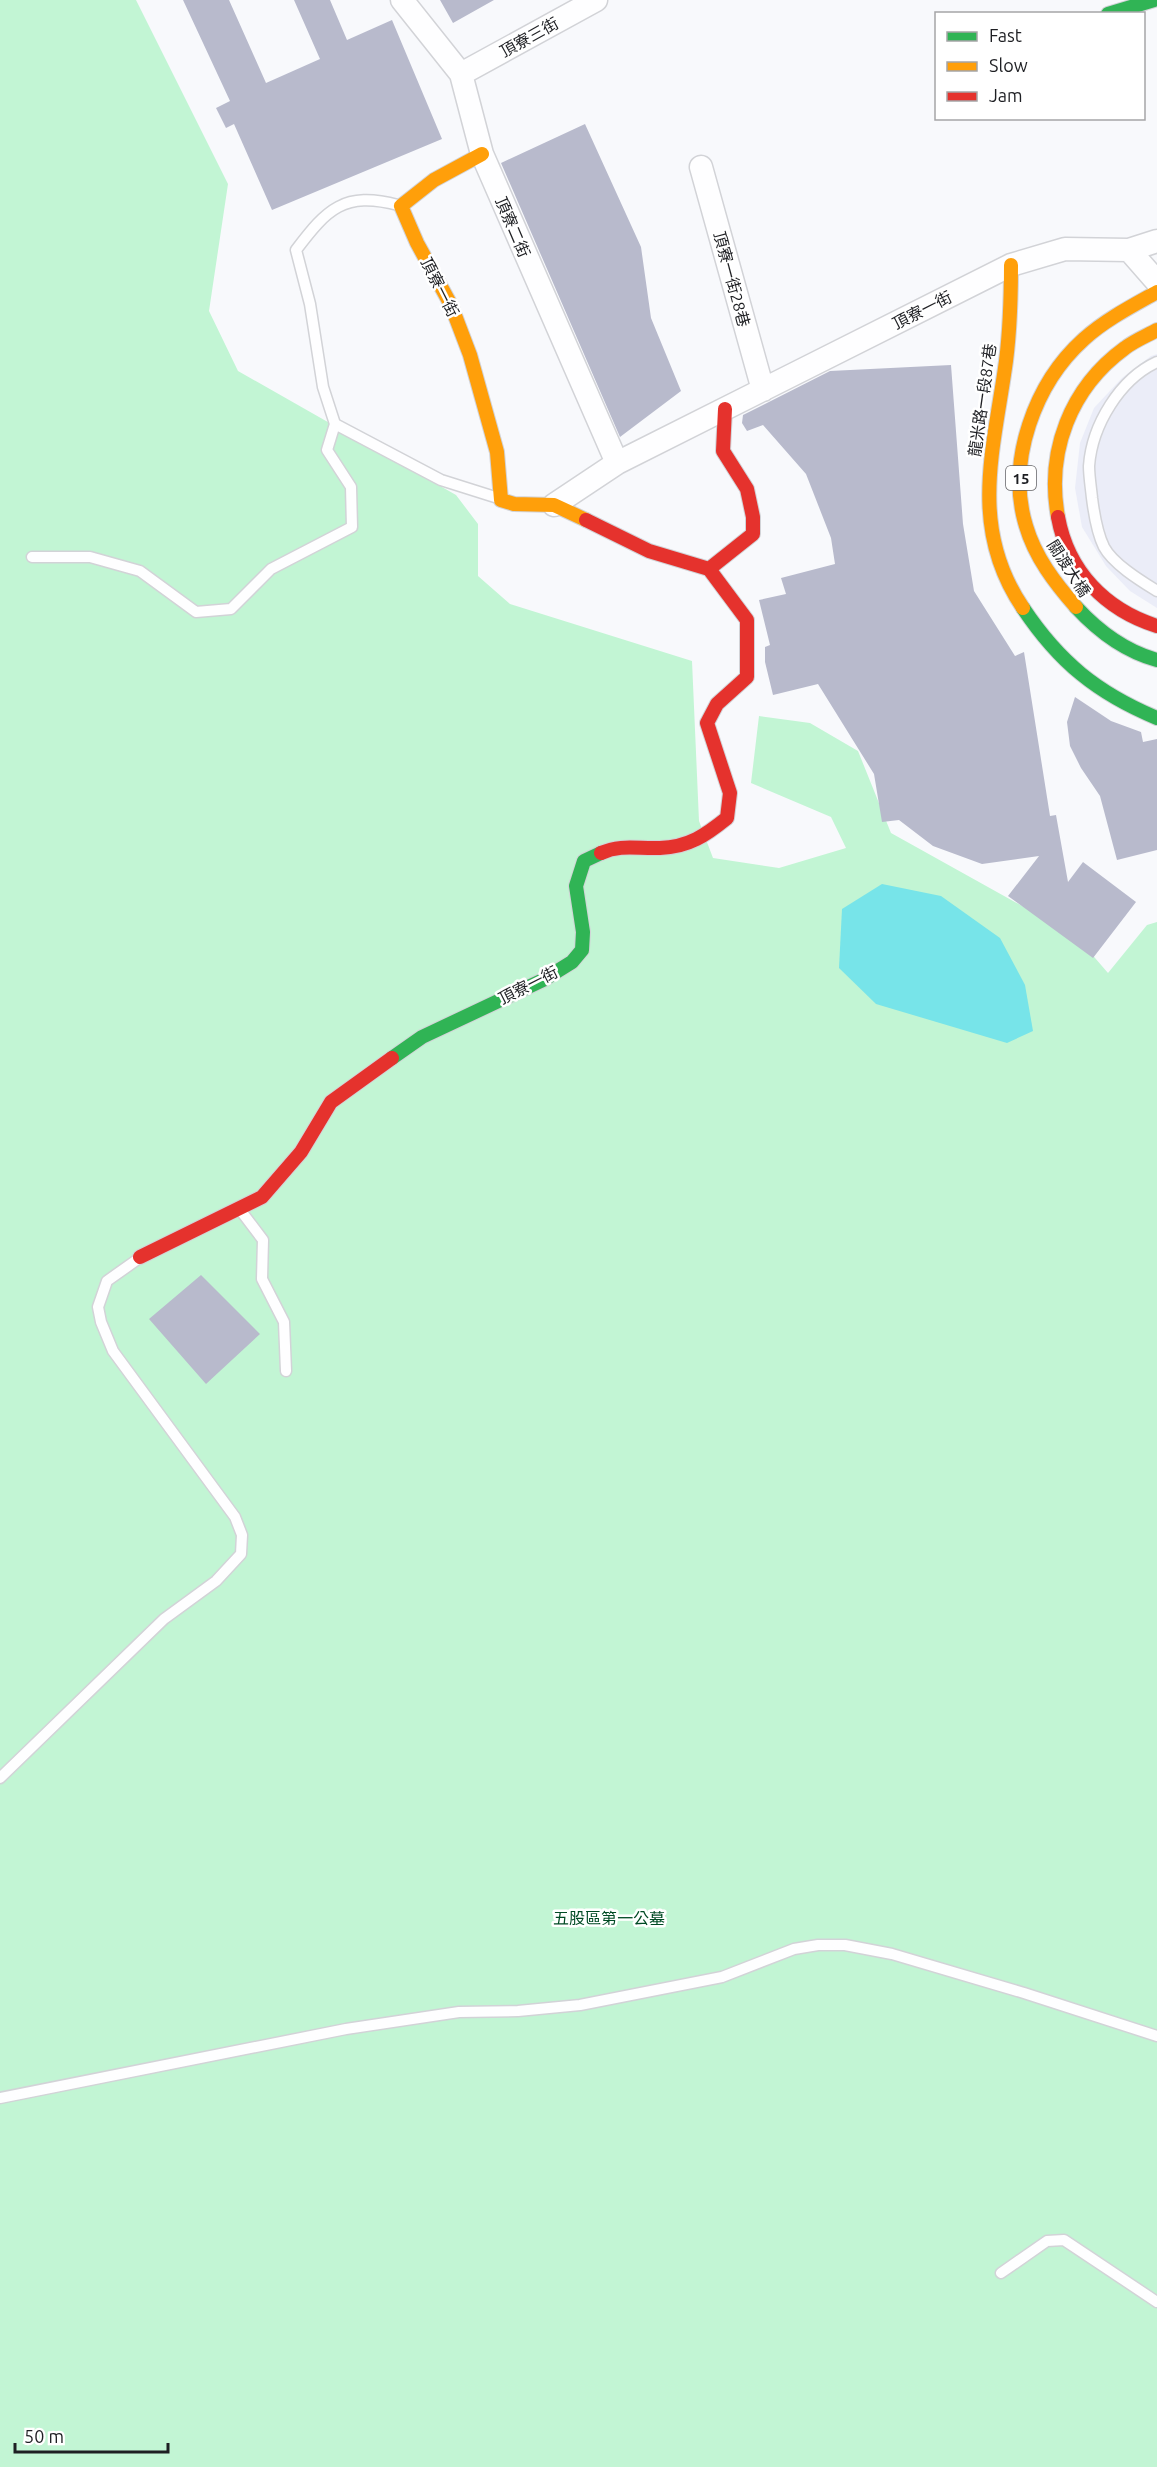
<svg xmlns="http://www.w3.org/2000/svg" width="1157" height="2467" viewBox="0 0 1157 2467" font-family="Ubuntu,'Noto Sans TC',sans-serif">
<rect width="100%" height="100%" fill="#f8f9fc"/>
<!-- built -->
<path fill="#ebedf8" d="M1157,354v254l-27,-17 -24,-25 -24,-39 -7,-39 5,-45 14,-35 28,-30 29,-22z"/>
<!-- green -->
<path fill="#c2f5d4" d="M0,0h136l92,184 -19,127 29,60 218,124 22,29v52l32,28 182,57 7,160 14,37 66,10 67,-20 -15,-31 -80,-34 8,-67 51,7 48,28 33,82 185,103 32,37 39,-48 10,-3v1545h-1157z"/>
<!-- water -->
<path fill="#77e4e9" d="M882,884l59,12 59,42 25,47 8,46 -26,12 -131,-39 -37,-36 3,-59z"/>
<!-- building -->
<path fill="#b8bacc" d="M183,0h46l37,83 54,-24 -26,-59h36l17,40 45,-20 50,119 -170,71 -38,-86 -8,4 -10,-20 14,-7z
M440,0h54l-41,23z
M585,124l56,123 10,71 30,73 -61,46 -119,-274z
M951,365l12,159 11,67 41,65 9,-4 26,164 6,-1 12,67 15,-20 53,40 -43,56 -85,-62 31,-40 -57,8 -49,-18 -34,-26 -17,2 -8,-48 -56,-90 -45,11 -8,-33v-15l5,-2 -11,-45 27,-6 -5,-16 54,-14 -4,-26 -25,-64 -43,-49 -16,6 -5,-8 1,-8 87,-44z
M1075,697l36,24 30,11 2,10 14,-3v111l-40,10 -17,-64 -19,-28 -11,-22 -3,-24z
M201,1275l59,59 -54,50 -57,-65z"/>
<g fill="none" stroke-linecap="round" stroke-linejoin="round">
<defs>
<path id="lane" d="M1157,362c-37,17 -65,63 -68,104 0,10 2,22 3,32 2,16 5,35 12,49 9,17 37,34 53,44
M335,424l106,56 57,18
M32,557h58l50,14 56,41 35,-3 40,-40 81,-42 -1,-40 -24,-37 8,-26 -12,-37 -13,-83 -14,-54c31,-41 48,-59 102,-45
M241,1211l22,29 -1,39 22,43 2,49
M0,1778l164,-159 52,-38 25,-27 1,-19 -7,-18 -122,-166 -12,-29 -3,-15 9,-26 31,-22
M0,2098l346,-69 113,-17 59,-1 62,-6 142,-28 72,-28 24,-4h27l47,9 132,39 133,43
M1001,2273l46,-32 17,-1 93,62"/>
<path id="street" d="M402,0l59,74 21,80 135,309
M461,74l135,-74
M701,167l62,223
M1129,250l28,-9
M554,505l63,-42 394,-198 54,-16 64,1 28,32"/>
<path id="fast" d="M1108,14l46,-14
M1076,607c23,25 48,44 81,53
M1023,608c36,54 74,85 134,110
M392,1058l30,-21 121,-57 29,-18 10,-12 1,-18 -7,-46 8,-25 17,-8"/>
<path id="slow" d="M482,154l-48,26 -33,26 16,37 34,62 19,50 27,97 4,48 13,4 40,1 32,15
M1011,265c0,32 -1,64 -5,96 -12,88 -38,166 17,247
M1058,517c-12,-65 12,-129 67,-169 9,-7 21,-12 32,-18
M1076,607c-21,-24 -41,-50 -50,-81 -20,-65 9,-143 58,-187 21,-19 48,-33 73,-47"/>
<path id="jam" d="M1058,517c10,55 48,93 99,109
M586,520l63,31 60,18 44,-35v-17l-6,-28 -24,-38 2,-42
M601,853c20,-9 37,-4 59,-5 29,-1 46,-13 67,-30l3,-25 -23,-70 10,-19 30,-27v-57l-38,-51
M140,1257l122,-60 39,-45 30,-50 61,-44"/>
</defs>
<!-- lane casing -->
<use href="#lane" stroke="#d2d3d7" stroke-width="13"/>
<!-- street casing -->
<use href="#street" stroke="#d2d3d7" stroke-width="25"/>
<!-- fast casing -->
<use href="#fast" stroke="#d2d3d7" stroke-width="16"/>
<!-- slow casing -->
<use href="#slow" stroke="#d2d3d7" stroke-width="16"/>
<!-- jam casing -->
<use href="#jam" stroke="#d2d3d7" stroke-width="16"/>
<!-- lane -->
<use href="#lane" stroke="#fefeff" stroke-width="10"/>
<!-- street -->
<use href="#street" stroke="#fefeff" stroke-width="22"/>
<!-- fast -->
<use href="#fast" stroke="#30b455" stroke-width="14"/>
<!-- slow -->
<use href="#slow" stroke="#ff9f0a" stroke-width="14"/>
<!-- jam -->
<use href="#jam" stroke="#e5322d" stroke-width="14"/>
</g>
<g text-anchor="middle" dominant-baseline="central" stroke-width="5" stroke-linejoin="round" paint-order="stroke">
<!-- shield labels -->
<rect fill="#fff" stroke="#626265" stroke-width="1.5" x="1006" y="466" width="30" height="24" rx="4.5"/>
<g font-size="15" font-weight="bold" fill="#1e1f23">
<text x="1021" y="478">15</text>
</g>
<!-- street labels -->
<g font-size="16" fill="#1e1f23" stroke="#fff">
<text transform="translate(529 37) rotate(-29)">頂寮三街</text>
<text transform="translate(513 227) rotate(67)">頂寮二街</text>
<text transform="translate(732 279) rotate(75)">頂寮一街28巷</text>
<text transform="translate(440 287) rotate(63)">頂寮一街</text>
<text transform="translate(922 310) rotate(-27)">頂寮一街</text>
<text transform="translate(982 400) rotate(-82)">龍米路一段87巷</text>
<text transform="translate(1069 568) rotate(57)">關渡大橋</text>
<text transform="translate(528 985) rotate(-27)">頂寮一街</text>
</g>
<!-- park labels -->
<g font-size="16" fill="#004a24" stroke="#fff">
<text x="609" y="1918">五股區第一公墓</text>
</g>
</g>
<!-- legend -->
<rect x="935" y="12" width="210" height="108" fill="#ffffff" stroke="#a5a5a7" stroke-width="1.5"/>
<rect x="947" y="32" width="30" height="9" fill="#30b455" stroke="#a5a5a7" stroke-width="1.5"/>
<text x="989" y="42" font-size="18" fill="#1e1f23">Fast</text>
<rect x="947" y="62" width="30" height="9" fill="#ff9f0a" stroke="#a5a5a7" stroke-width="1.5"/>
<text x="989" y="72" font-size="18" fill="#1e1f23">Slow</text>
<rect x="947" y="92" width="30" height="9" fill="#e5322d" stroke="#a5a5a7" stroke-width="1.5"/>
<text x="989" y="102" font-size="18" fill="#1e1f23">Jam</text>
<!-- scale -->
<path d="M15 2443v9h153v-9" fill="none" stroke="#1e1f23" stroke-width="3"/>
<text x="24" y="2443" font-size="18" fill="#1e1f23" stroke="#ffffff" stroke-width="4.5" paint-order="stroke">50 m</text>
</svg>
